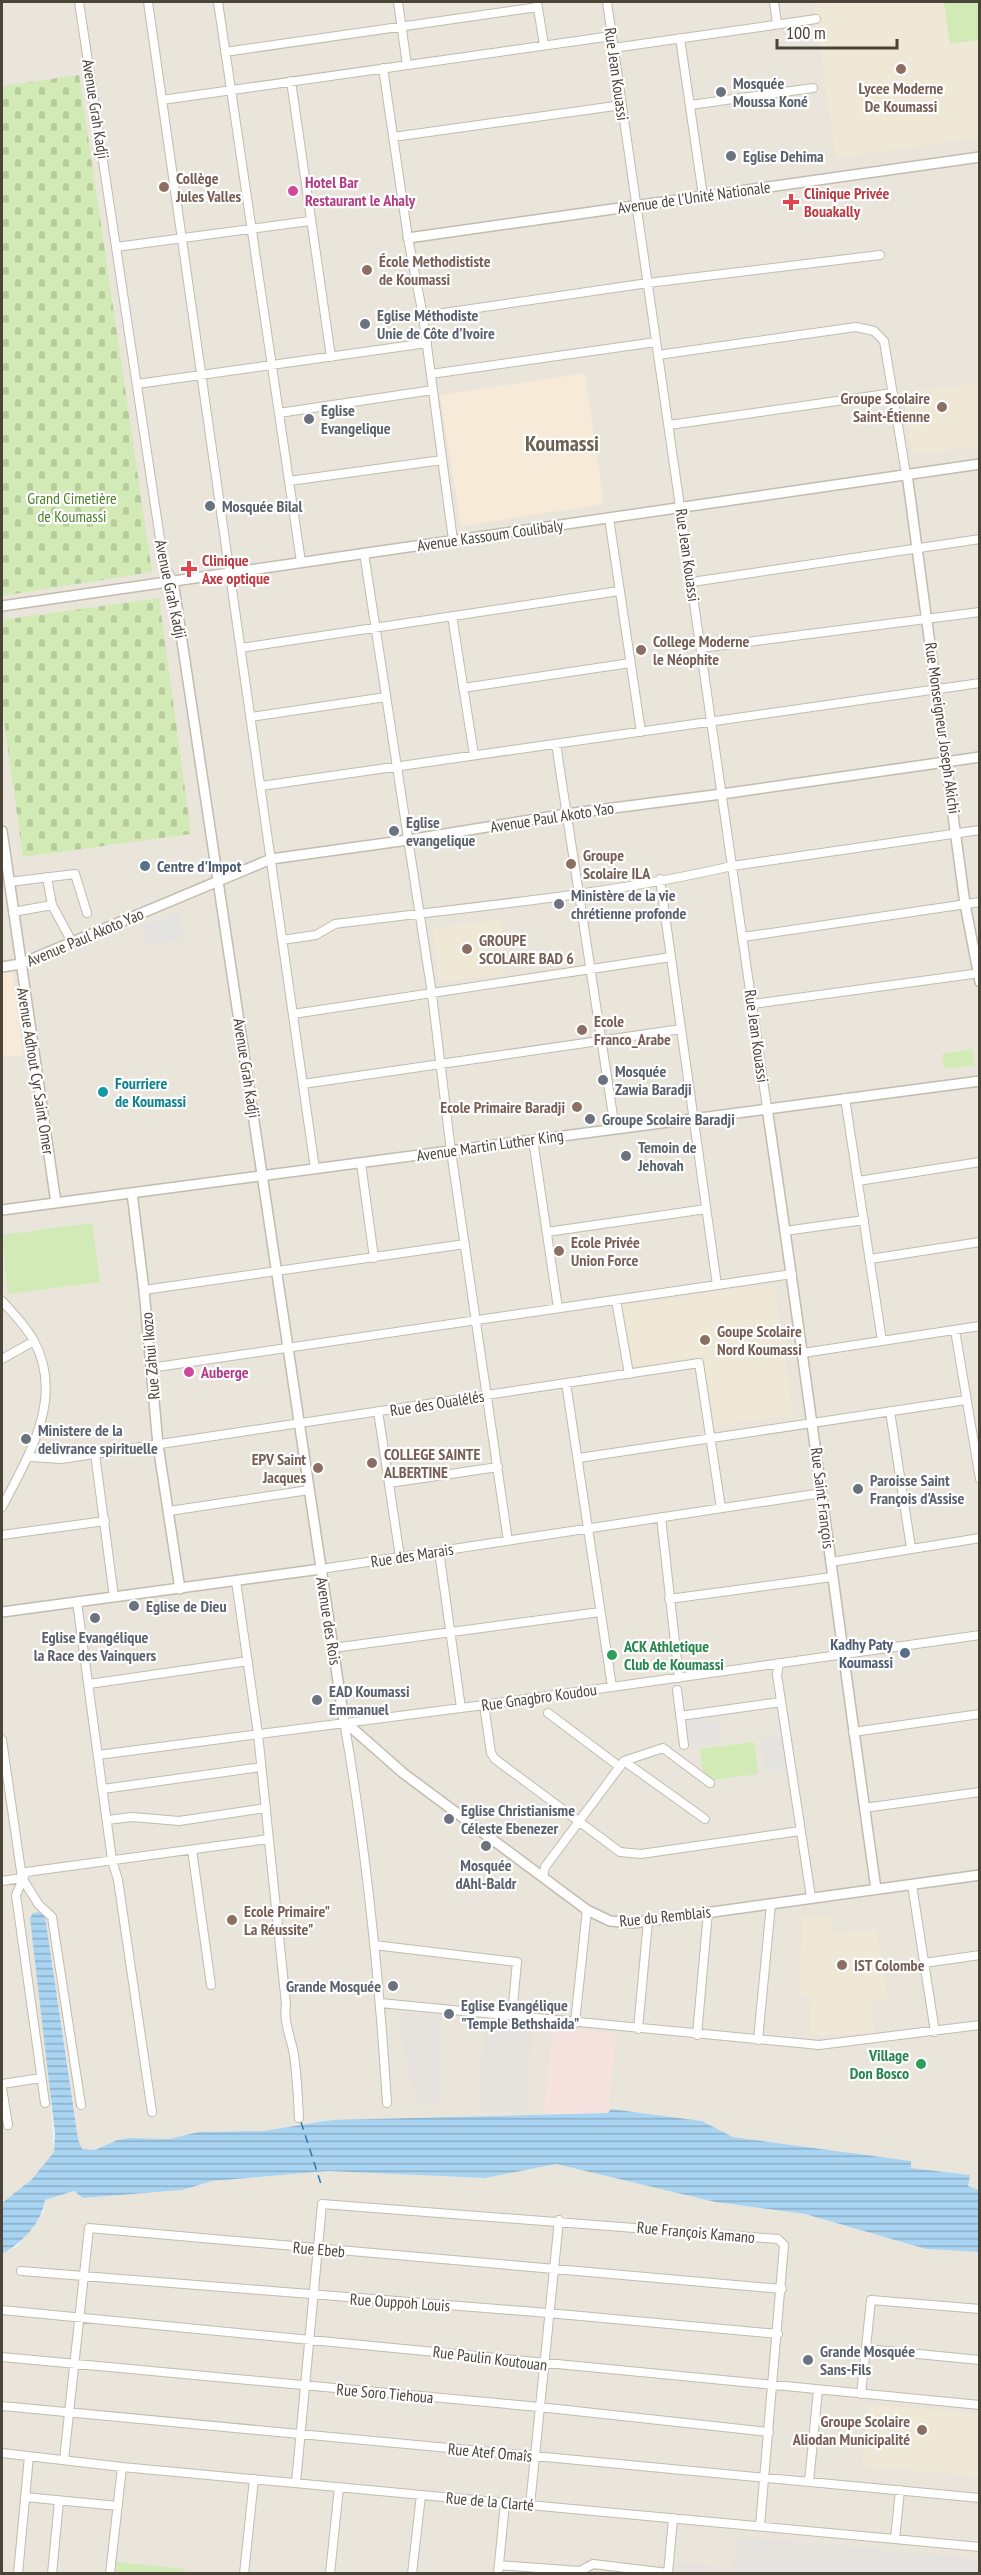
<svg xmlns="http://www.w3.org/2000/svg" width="981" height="2575" viewBox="0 0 981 2575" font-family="'PT Sans Narrow',sans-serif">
<defs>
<pattern id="cemetery-stones" width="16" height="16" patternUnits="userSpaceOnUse" patternTransform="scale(1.5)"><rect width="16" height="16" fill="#d2eab5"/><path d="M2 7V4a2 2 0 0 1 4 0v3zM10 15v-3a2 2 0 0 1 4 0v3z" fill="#b6ca9c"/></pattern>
<pattern id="water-rules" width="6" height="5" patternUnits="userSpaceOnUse" patternTransform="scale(1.5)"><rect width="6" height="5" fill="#a9d4f2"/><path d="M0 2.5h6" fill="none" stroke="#8caec5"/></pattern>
</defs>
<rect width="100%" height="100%" fill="#f6f3ec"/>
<!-- residential -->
<path fill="#eae5da" d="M2,2h977v2188l-11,-4 1,-11 -58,-7v-7l-178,-24 -31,-16 -91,-12 -3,4 -276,7 -69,11 -65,1 -29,7 -40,-1 -12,2 -22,10 -13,-1 -4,-10 -33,-223 -6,-4 15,240 -22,27 -30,24z
M556,2164l159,38 90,12 121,35 53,3v321l-977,1v-320l16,-8 26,-34 1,-12 29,-9 9,7 99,-8 31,-9 114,-10 158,7z"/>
<!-- commercial -->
<path fill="#f7ead8" d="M585,373l19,131 -143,22 -21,-131z
M13,972l10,83 -21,2v-84z"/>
<!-- industrial -->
<path fill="#e6e2dd" d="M396,2012l46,4 -2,88 -23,1z
M486,2021l47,4 -8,88 -47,-4z
M736,2536l243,23v14h-304l1,-11 57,6z"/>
<!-- education -->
<path fill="#efe8d6" d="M813,2h166v135l-143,21z
M979,383v63l-67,9 -9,-62z
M500,920l6,54 -67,8 -6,-54z
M774,1284l19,131 -79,11 -11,-70 -70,10 -9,-60z
M803,1916l27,2 2,16 45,-4 10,69 -17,3 5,31 -65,2 1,-39 -12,-1z
M867,2404l112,10v62l-117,-10z"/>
<!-- medical -->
<path fill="#f6e3e0" d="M553,2027l63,6 -8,80 -64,2z"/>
<!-- cemetery -->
<path fill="url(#cemetery-stones)" d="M79,75l73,497 -150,24v-510z
M159,598l32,236 -168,23 -21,-151v-86z"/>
<!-- garden -->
<path fill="#d2eab5" d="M944,2h35v38l-29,4z
M972,1049l3,16 -30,4 -3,-15z
M92,1223l8,59 -92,12 -6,-59z
M754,1742l4,32 -54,7 -4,-32z
M116,2562l69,7v4h-70z"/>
<!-- parking -->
<path fill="#e5e3e0" d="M179,911l4,29 -39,5 -2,-18z
M718,1713l4,30 -32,5 -4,-31z
M786,1735l4,33 -25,3 -4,-33z"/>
<!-- water -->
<path fill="url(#water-rules)" d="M40,1912l5,4 33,223 4,10 13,1 22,-10 12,-2 40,1 29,-7 65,-1 69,-11 276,-7 3,-4 91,12 31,16 178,24v7l59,7 -2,11 11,4v62l-53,-3 -121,-35 -90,-12 -159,-38 -71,14 -158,-7 -114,10 -31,9 -99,8 -9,-7 -29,9c-3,23 -24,44 -43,54v-51l30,-24 22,-27 1,-18 -25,-216 3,-5z"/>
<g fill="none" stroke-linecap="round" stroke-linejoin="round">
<!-- ferry -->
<path stroke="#2e7ab2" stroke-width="1.5" stroke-dasharray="8 6" stroke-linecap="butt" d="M301,2122l20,62"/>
<defs>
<path id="minor" d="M79,2l85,563 9,16
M148,2l167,1167
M218,2l83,560
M398,2l9,63
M537,2l7,43
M607,2l160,1106
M774,2l3,22
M680,38l23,158
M613,48l203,-29
M225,52l313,-45
M383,68l25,170 15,78 30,224
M291,81l40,276
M162,100l450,-64
M690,105l123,-17
M393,137l229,-32
M116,247l194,-26
M423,316l225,-33 232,-28
M658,355l198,-28 18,4 10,10 22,133
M431,374l225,-32
M137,384l290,-41
M279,413l154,-23
M669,425l224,-32
M289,481l153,-21
M609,518l32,214
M364,553l68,441 19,157 57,390
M692,582l288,-43
M452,616l22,139
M241,648l378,-57
M701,648l279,-36
M463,688l167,-25
M251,717l135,-20
M556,744l59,385
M261,786l719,-103
M47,877l5,28 20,37
M660,879l57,406
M9,882l66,-8 12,39
M13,912l39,-7
M743,937l237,-35
M282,940l34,-5 19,-11c131,-17 269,-28 397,-58l248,-36
M753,1004l227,-31
M293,1014l378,-57
M303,1084l378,-55
M845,1098l37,243
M533,1140l25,168
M361,1163l13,95
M858,1181l122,-19
M785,1231l79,-11
M547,1232l159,-23
M870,1259l110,-17
M144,1290l321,-46
M616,1300l13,74
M2,1301c11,12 24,25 32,40 31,57 -6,116 -32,166
M955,1330l25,149
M803,1353l177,-27
M2,1359l32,-18
M150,1368l642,-94
M566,1383l46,304
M378,1411l22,146
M890,1411l21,137
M95,1454l19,143
M30,1457l31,2 638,-96 22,145
M579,1458l387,-58
M389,1483l109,-16
M169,1511l140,-21
M661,1517l18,161
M2,1535l103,-14
M439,1551l22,157
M831,1562l149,-24
M321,1569l501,-76
M236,1581l22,153 28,270c-3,18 5,33 8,51 3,21 4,42 5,63
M669,1599l163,-22
M77,1602l35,258 6,20 34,232
M333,1648l267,-36
M779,1663l-2,12 34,222
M89,1684l159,-23
M677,1690l7,55
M484,1705l7,48 4,6 125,93 21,2 159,-23
M548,1713l72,54
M680,1716l101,-14
M344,1721c22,126 35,254 43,382
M853,1732l127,-18
M2,1740l20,138 17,27 13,12 29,188
M98,1755l386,-50 496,-70
M624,1761l81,58
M103,1789l158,-22
M864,1808l116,-16
M107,1820l25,-3 47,4 87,-13
M192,1850l19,135
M543,1877l2,-10 79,-106 39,-13 47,35
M2,1881l20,-3
M912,1885l23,147
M374,1945l143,17 -5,53
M924,1963l56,-8
M380,2003l439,42 161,-20
M575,2023l12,-113
M638,2029l10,-108
M697,2035l11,-123
M758,2040l13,-136
M2,2084l39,-6
M2,2088l6,37
M45,2103l-29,-208 10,-23 243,-33
M21,2271l527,42 230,21
M2,2310l978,95
M866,2349l114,11
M2,2357l537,50 230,25
M861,2394l10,-94 109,9
M2,2406l978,92
M2,2453l120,14 858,80
M64,2460l25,-232 693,61
M809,2482l9,-92
M296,2483l26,-279 456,35 6,6 -24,281
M25,2497l93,9
M530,2505l29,-285
M895,2539l5,-49
M499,2565l81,6 13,-7 75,9
M18,2574l11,-118
M52,2574l7,-73
M110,2574l12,-107
M244,2574l10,-95
M330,2574l9,-87
M412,2574l9,-79
M498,2574l7,-71
M668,2574l5,-56"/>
<path id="tertiary" d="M408,238l572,-81
M907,474l58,430 15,78
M173,581l171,1140 59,52 184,137 23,11 23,2 347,-48
M2,606l978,-142
M2,831l54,372
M2,967l18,-3 251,-105 137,-19 158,-26 156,-20 258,-37
M767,1108c39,260 72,521 109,781
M132,1193l12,97 14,155 22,144
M2,1210l978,-129
M2,1612l319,-43"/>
</defs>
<!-- minor casing -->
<use href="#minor" stroke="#c2bbae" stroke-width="10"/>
<!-- tertiary casing -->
<use href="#tertiary" stroke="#c2bbae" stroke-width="12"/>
<!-- minor -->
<use href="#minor" stroke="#fff" stroke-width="8"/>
<!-- tertiary -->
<use href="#tertiary" stroke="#fff" stroke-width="9"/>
</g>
<!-- markers -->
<g fill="#8d6e63" stroke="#fff" stroke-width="2">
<circle cx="901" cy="69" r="6"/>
<circle cx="164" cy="187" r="6"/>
<circle cx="367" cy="270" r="6"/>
<circle cx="942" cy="407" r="6"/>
<circle cx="641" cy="650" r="6"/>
<circle cx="571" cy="864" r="6"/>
<circle cx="467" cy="949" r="6"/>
<circle cx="582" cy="1030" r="6"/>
<circle cx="577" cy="1107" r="6"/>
<circle cx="559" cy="1251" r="6"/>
<circle cx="705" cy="1340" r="6"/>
<circle cx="372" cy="1463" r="6"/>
<circle cx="318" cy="1468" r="6"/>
<circle cx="232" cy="1920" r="6"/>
<circle cx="842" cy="1965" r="6"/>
<circle cx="922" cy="2430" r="6"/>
</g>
<g fill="#6b7280" stroke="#fff" stroke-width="2">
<circle cx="721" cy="92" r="6"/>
<circle cx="731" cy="156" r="6"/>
<circle cx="365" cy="324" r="6"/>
<circle cx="309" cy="419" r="6"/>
<circle cx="210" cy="506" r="6"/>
<circle cx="394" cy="831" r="6"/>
<circle cx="559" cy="904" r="6"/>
<circle cx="603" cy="1080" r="6"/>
<circle cx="590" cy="1119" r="6"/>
<circle cx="626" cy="1156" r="6"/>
<circle cx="26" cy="1439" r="6"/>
<circle cx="858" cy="1489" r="6"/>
<circle cx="134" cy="1606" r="6"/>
<circle cx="95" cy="1618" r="6"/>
<circle cx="317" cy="1700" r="6"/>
<circle cx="449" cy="1819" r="6"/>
<circle cx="486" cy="1846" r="6"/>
<circle cx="393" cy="1986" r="6"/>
<circle cx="449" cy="2014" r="6"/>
<circle cx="808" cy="2360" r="6"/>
</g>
<g fill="#d1479c" stroke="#fff" stroke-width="2">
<circle cx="293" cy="191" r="6"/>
<circle cx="189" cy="1372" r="6"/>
</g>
<g fill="#e0444e" stroke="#fff" stroke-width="2">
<path d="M788 193h6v6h6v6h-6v6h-6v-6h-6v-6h6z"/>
<path d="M186 560h6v6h6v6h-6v6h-6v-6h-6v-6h6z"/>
</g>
<g fill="#5c6f8a" stroke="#fff" stroke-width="2">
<circle cx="145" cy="866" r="6"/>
<circle cx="905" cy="1653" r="6"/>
</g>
<circle fill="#0f9aa8" stroke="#fff" stroke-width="2" cx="103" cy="1092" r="6"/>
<g fill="#2e9e5b" stroke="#fff" stroke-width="2">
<circle cx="612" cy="1655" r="6"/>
<circle cx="921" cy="2064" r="6"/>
</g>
<g text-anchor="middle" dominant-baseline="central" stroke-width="4.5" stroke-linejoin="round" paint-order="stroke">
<!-- street labels -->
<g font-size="16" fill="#4b4439" stroke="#fff">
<text transform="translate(617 74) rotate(82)">Rue Jean Kouassi</text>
<text transform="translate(96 109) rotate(81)">Avenue Grah Kadji</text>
<text transform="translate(694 197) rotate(-8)">Avenue de l'Unité Nationale</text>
<text transform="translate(490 535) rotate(-8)">Avenue Kassoum Coulibaly</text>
<text transform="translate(688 555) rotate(82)">Rue Jean Kouassi</text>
<text transform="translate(171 589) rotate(78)">Avenue Grah Kadji</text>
<text transform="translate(943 728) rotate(82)">Rue Monseigneur Joseph Akichi</text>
<text transform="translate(552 817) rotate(-9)">Avenue Paul Akoto Yao</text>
<text transform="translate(85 937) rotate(-23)">Avenue Paul Akoto Yao</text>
<text transform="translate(757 1036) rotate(82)">Rue Jean Kouassi</text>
<text transform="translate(247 1068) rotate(81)">Avenue Grah Kadji</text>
<text transform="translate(36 1071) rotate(81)">Avenue Adhout Cyr Saint Omer</text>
<text transform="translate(490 1145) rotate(-8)">Avenue Martin Luther King</text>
<text transform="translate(150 1356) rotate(-95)">Rue Zahui Ikozo</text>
<text transform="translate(437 1403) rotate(-9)">Rue des Oualélés</text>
<text transform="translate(823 1498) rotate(83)">Rue Saint François</text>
<text transform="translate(412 1555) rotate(-9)">Rue des Marais</text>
<text transform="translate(329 1621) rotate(81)">Avenue des Rois</text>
<text transform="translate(539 1697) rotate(-8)">Rue Gnagbro Koudou</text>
<text transform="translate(665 1916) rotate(-6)">Rue du Remblais</text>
<text transform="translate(696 2232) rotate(5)">Rue François Kamano</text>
<text transform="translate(319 2249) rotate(5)">Rue Ebeb</text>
<text transform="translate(400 2302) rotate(4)">Rue Ouppoh Louis</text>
<text transform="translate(490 2358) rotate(7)">Rue Paulin Koutouan</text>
<text transform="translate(385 2393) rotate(5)">Rue Soro Tiehoua</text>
<text transform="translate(490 2452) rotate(5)">Rue Atef Omaîs</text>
<text transform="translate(490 2501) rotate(5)">Rue de la Clarté</text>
</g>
<!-- worship labels -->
<g font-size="16" font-weight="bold" fill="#5b616d" stroke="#fff" text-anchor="start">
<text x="733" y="83">Mosquée<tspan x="733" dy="18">Moussa Koné</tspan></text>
<text x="743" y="156">Eglise Dehima</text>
<text x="377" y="315">Eglise Méthodiste<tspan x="377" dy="18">Unie de Côte d'Ivoire</tspan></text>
<text x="321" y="410">Eglise<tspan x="321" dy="18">Evangelique</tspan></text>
<text x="222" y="506">Mosquée Bilal</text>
<text x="406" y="822">Eglise<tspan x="406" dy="18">evangelique</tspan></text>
<text x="571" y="895">Ministère de la vie<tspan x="571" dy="18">chrétienne profonde</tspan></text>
<text x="615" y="1071">Mosquée<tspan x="615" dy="18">Zawia Baradji</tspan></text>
<text x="602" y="1119">Groupe Scolaire Baradji</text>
<text x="638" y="1147">Temoin de<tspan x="638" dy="18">Jehovah</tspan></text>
<text x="38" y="1430">Ministere de la<tspan x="38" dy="18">delivrance spirituelle</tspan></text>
<text x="870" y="1480">Paroisse Saint<tspan x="870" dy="18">François d'Assise</tspan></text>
<text x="146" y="1606">Eglise de Dieu</text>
<text x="95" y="1637" text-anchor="middle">Eglise Evangélique<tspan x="95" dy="18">la Race des Vainquers</tspan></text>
<text x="329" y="1691">EAD Koumassi<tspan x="329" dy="18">Emmanuel</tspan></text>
<text x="461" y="1810">Eglise Christianisme<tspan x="461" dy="18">Céleste Ebenezer</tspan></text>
<text x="486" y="1865" text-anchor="middle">Mosquée<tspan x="486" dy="18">dAhl-Baldr</tspan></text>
<text x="381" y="1986" text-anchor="end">Grande Mosquée</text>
<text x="461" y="2005">Eglise Evangélique<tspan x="461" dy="18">"Temple Bethshaida"</tspan></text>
<text x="820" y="2351">Grande Mosquée<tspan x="820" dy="18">Sans-Fils</tspan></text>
</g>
<!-- education labels -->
<g font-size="16" font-weight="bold" fill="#785e54" stroke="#fff" text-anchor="start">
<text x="901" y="88" text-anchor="middle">Lycee Moderne<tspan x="901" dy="18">De Koumassi</tspan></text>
<text x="176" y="178">Collège<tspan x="176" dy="18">Jules Valles</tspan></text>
<text x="379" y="261">École Methodististe<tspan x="379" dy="18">de Koumassi</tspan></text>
<text x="930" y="398" text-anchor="end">Groupe Scolaire<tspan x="930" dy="18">Saint-Étienne</tspan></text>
<text x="653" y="641">College Moderne<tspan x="653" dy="18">le Néophite</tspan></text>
<text x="583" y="855">Groupe<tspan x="583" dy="18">Scolaire ILA</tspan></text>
<text x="479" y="940">GROUPE<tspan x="479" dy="18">SCOLAIRE BAD 6</tspan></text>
<text x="594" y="1021">Ecole<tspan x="594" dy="18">Franco_Arabe</tspan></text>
<text x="565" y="1107" text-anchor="end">Ecole Primaire Baradji</text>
<text x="571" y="1242">Ecole Privée<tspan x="571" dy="18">Union Force</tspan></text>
<text x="717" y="1331">Goupe Scolaire<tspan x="717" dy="18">Nord Koumassi</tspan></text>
<text x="384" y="1454">COLLEGE SAINTE<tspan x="384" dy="18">ALBERTINE</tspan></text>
<text x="306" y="1459" text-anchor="end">EPV Saint<tspan x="306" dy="18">Jacques</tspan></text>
<text x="244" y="1911">Ecole Primaire"<tspan x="244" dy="18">La Réussite"</tspan></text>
<text x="854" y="1965">IST Colombe</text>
<text x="910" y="2421" text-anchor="end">Groupe Scolaire<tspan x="910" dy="18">Aliodan Municipalité</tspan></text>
</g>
<!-- hotel labels -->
<g font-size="16" font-weight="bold" fill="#b23c85" stroke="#fff" text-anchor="start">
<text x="305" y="182">Hotel Bar<tspan x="305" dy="18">Restaurant le Ahaly</tspan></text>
<text x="201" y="1372">Auberge</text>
</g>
<!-- health labels -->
<g font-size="16" font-weight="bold" fill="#be3a42" stroke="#fff" text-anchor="start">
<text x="804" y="193">Clinique Privée<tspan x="804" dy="18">Bouakally</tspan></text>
<text x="202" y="560">Clinique<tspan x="202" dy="18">Axe optique</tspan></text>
</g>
<!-- park labels -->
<g font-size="16" fill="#4a7f2a" stroke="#fff">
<text x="72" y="498">Grand Cimetière<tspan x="72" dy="18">de Koumassi</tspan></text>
</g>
<!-- service labels -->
<g font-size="16" font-weight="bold" fill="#4e5e75" stroke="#fff" text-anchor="start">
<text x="157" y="866">Centre d'Impot</text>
<text x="893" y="1644" text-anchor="end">Kadhy Paty<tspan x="893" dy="18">Koumassi</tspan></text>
</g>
<!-- culture labels -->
<g font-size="16" font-weight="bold" fill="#0d838f" stroke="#fff" text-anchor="start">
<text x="115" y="1083">Fourriere<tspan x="115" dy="18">de Koumassi</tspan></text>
</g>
<!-- leisure labels -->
<g font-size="16" font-weight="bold" fill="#27864d" stroke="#fff" text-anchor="start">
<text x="624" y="1646">ACK Athletique<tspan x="624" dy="18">Club de Koumassi</tspan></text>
<text x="909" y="2055" text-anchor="end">Village<tspan x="909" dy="18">Don Bosco</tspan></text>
</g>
<!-- district labels -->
<g font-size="22" font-weight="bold" fill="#6e6250" stroke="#fff">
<text x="562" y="443">Koumassi</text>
</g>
</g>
<!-- border -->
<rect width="981" height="2575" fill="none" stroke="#4b4439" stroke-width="6"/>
<!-- scale -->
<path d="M777 39v9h120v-9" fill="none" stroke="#4b4439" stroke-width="3"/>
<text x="786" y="39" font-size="18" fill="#4b4439" stroke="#ffffff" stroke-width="4.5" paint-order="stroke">100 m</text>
</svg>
